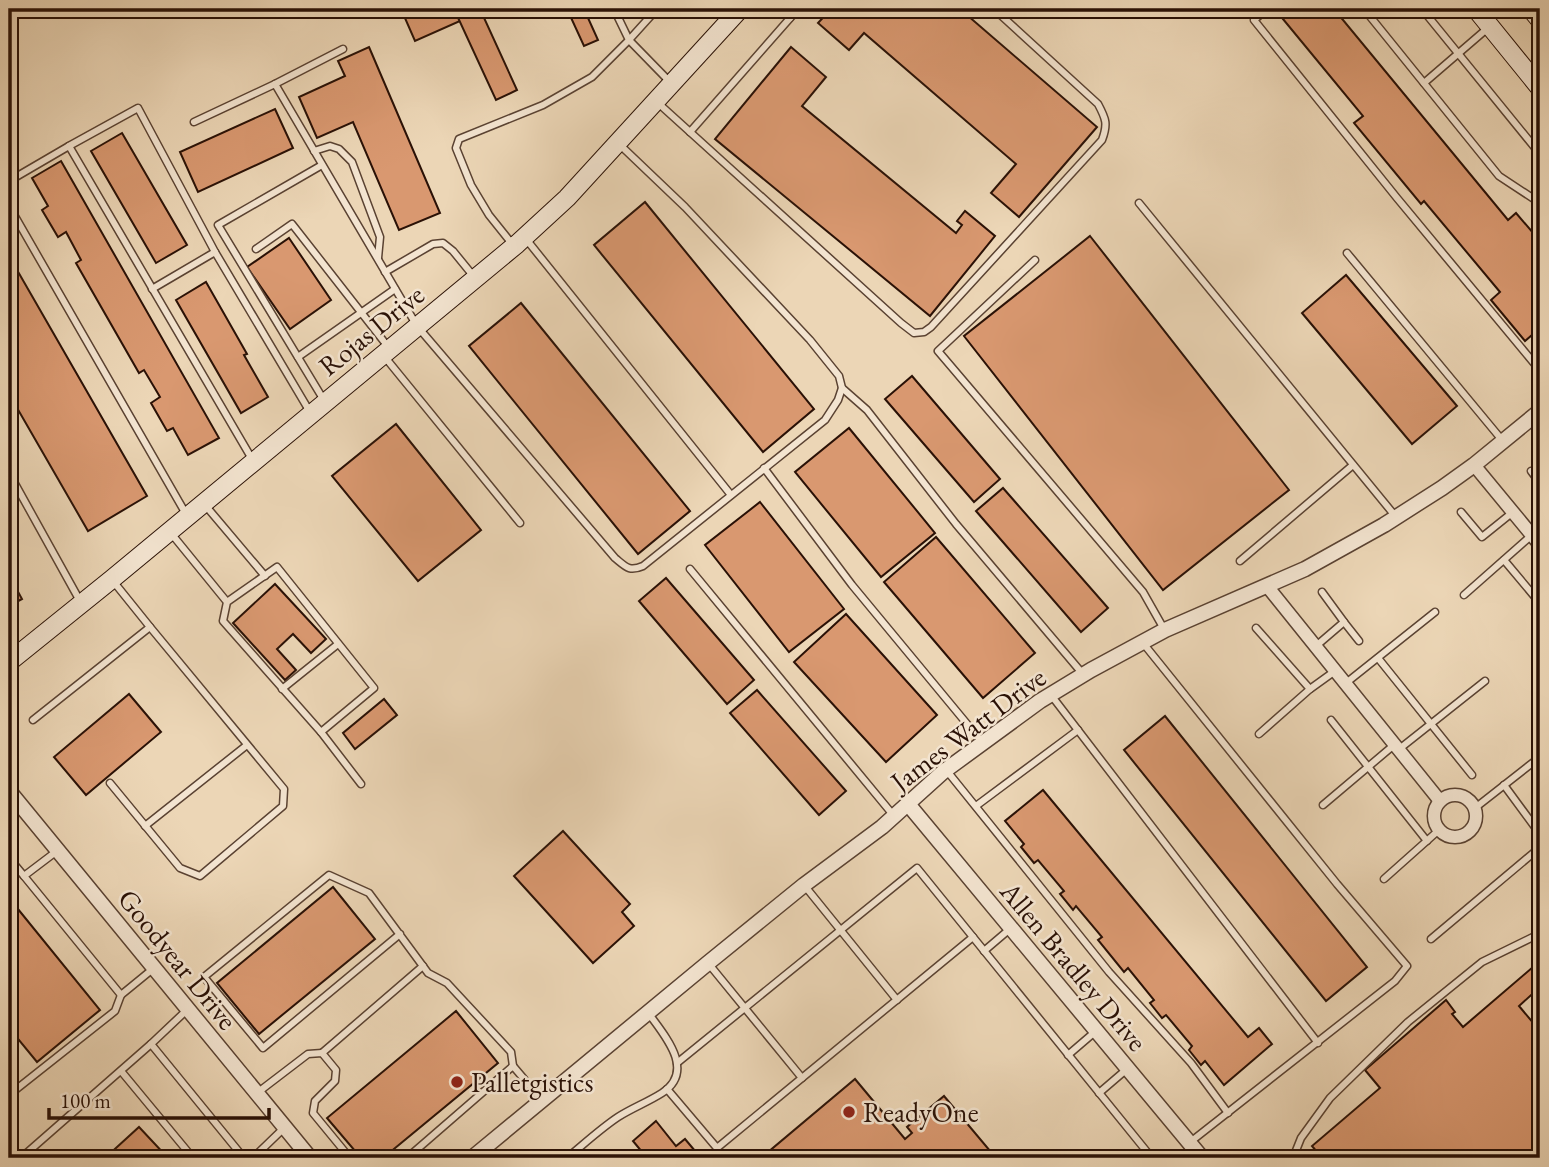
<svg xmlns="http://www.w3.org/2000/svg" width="1549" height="1167" font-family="'EB Garamond',serif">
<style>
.building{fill:#d99870;stroke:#2a1106;stroke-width:2}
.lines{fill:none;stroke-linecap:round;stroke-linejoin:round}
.service-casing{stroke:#5a4232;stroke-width:9}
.minor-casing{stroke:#5a4232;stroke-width:15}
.tertiary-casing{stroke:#5a4232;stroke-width:17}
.secondary-casing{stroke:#2a1106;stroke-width:20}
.service{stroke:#f3e4d0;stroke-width:6}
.minor{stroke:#f3e4d0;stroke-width:12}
.tertiary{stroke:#f3e4d0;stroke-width:14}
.secondary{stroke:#f3e4d0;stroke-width:18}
.poi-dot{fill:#8f2418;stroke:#f3e4d0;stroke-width:2.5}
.labels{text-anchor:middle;stroke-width:5;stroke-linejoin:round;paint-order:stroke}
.street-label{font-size:28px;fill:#2a1106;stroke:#f3e4d0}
.poi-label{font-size:28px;fill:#2a1106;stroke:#f3e4d0;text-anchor:start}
</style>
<rect width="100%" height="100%" fill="#ecd6b6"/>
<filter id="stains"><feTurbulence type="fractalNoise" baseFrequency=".00286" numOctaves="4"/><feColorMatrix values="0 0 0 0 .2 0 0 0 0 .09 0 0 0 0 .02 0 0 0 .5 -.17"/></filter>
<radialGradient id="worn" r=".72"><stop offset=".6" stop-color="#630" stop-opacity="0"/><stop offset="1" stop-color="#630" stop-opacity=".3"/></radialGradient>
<g class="building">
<path d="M401,9H454L460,21L415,41Z"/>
<path d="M454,9H480L517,90L496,100Z"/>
<path d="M567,9H584L598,40L584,46Z"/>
<path d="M831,9H960L1097,127L1019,217L991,193L1016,164L864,33L849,50L818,23Z"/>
<path d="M1282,9H1334L1508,220L1516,213L1534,234L1540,229V328L1525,341L1491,300L1500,292L1424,201L1421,204L1354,123L1363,116L1278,13Z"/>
<path d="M369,47L440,213L399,230L353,122L317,138L299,97L345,76L338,61Z"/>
<path d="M791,47L826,77L802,106L956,233L962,225L957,221L965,211L995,236L930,316L715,139Z"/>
<path d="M275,109L293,148L198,192L180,152Z"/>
<path d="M122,133L187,245L156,263L91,151Z"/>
<path d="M61,161L219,438L188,455L173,428L167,431L151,403L160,397L144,370L139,373L76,263L81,260L66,232L58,237L42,210L48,206L32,178Z"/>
<path d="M645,202L814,409L763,452L594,245Z"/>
<path d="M1090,236L1289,490L1163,590L964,336Z"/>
<path d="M289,238L331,300L290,329L247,267Z"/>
<path d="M9,256L147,496L88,531L9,394Z"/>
<path d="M1346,275L1457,406L1412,444L1302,313Z"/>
<path d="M206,282L247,354L244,355L268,397L241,413L176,300Z"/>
<path d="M521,303L690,511L638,554L469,346Z"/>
<path d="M912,376L1000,479L974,502L885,399Z"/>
<path d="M396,424L481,530L418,581L332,476Z"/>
<path d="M849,428L935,533L881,577L795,472Z"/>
<path d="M1003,488L1108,608L1081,632L976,511Z"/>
<path d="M760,502L844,609L789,652L705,545Z"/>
<path d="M936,537L1035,653L983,698L884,582Z"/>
<path d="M9,575L22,599L9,606Z"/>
<path d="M666,578L754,680L727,704L639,601Z"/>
<path d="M275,584L326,639L311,653L293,634L277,649L296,670L285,680L233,623Z"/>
<path d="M846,614L937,715L886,762L794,662Z"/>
<path d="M757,690L846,791L819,815L730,713Z"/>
<path d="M129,694L161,732L86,795L54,757Z"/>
<path d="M384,699L397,715L355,749L343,733Z"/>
<path d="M1165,716L1367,967L1326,1001L1124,750Z"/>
<path d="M1043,790L1248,1037L1259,1028L1272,1044L1224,1085L1205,1061L1201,1065L1189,1050L1192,1046L1166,1015L1162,1018L1150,1003L1154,1000L1128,968L1124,972L1098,940L1102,937L1076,906L1073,910L1060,894L1064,891L1038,860L1034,863L1021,847L1024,844L1005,821Z"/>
<path d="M563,831L630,904L622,912L634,926L593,963L514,876Z"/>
<path d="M333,887L375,939L259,1034L217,983Z"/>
<path d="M9,898L100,1010L37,1062L9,1028Z"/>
<path d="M1540,961V987L1519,1006L1540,1031V1158H1322L1312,1146L1380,1088L1365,1070L1446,1000L1455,1012L1452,1014L1463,1027Z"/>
<path d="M456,1011L498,1063L383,1158H361L327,1118Z"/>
<path d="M855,1079L905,1139L912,1133L907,1127L944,1096L996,1158H761Z"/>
<path d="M656,1121L676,1146L685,1139L701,1158H647L633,1141Z"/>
<path d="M139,1127L168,1158H105Z"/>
</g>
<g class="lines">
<defs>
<g id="service">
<path d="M657,9L629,40L669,81"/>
<path d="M779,9L790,18"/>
<path d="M1267,9L1254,20L1397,198L1538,368"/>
<path d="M1364,9L1499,176L1540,203"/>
<path d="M1422,9L1540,154"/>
<path d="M1424,83L1489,27"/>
<path d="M275,84L343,49"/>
<path d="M658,103L901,323L914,333L924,332L931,327L1102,140C1108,124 1106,119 1098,104L994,9"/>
<path d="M194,122L275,84L417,326L615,558C626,567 629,572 643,566L825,420L838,400L842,388L839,376L810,340L685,207L619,144"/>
<path d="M690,132L798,9"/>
<path d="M69,146L138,108L215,252"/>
<path d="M314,151L330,146L339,149L352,162L380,237L378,258"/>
<path d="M322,165L218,225L325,402"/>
<path d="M9,181L69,146L252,459"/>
<path d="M1139,203L1396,517"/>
<path d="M9,206L186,514"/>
<path d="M526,239L731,495"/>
<path d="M513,245L489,215L471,185L456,148L459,139L543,105L592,77L629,40L614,9"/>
<path d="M256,249L292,224L389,348"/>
<path d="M1347,253L1502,440"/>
<path d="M1035,260L938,351L1143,592L1164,629"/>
<path d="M385,272L433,244L443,243L453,251L475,278"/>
<path d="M152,289L215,252L310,412"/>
<path d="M384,356L520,523"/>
<path d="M298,357L395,289"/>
<path d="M842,388L867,410L956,524L1082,673"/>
<path d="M764,468L852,585L982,742"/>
<path d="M1531,471L1540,483"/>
<path d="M9,473L80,601"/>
<path d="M205,505L265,576"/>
<path d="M1461,512L1482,537L1513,512"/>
<path d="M170,532L227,602L223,621L321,732L374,688L277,567L227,602"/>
<path d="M1504,560L1540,603"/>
<path d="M1240,561L1353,465"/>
<path d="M690,569L894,816"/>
<path d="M1464,595L1532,535"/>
<path d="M1344,622L1359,641"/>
<path d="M1256,628L1310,689"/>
<path d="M1143,643L1337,884L1407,966L1395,981L1189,1143"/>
<path d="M1316,646L1344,622L1322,592"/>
<path d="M1378,658L1472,775"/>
<path d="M1346,683L1435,612"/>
<path d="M282,689L338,644"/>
<path d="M1051,695L1318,1043"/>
<path d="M33,720L150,627L113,581"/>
<path d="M1331,720L1427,841"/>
<path d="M321,732L361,784"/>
<path d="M1259,734L1310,689L1335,671"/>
<path d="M1398,750L1485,681"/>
<path d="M947,771L1109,972L1191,1063L1228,1113"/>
<path d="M110,783L180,868L200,876L283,806L284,789L150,627"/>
<path d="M1323,805L1394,745"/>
<path d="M976,806L1078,730"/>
<path d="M1475,808L1540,757"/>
<path d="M145,826L247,745"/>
<path d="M57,851L24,876L121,995L154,968"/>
<path d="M9,858L24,876"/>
<path d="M1384,879L1439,830"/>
<path d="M804,885L897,1000"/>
<path d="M400,934L263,1048L204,977L329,875L369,893L428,973L447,983L511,1052L513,1066"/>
<path d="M1431,939L1537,850L1540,834L1504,785"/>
<path d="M984,951L1011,928"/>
<path d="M708,963L802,1078"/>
<path d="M188,1009L151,1044L244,1158"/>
<path d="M322,1053L423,966"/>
<path d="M1068,1055L1096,1031"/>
<path d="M677,1063L917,868L1152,1158"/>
<path d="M121,1071L193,1158"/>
<path d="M667,1089L717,1148L973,937"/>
<path d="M257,1093L308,1054L322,1053L336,1070L335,1081L315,1101L313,1113L350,1158"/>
<path d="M1099,1093L1127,1069"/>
<path d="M9,1095L115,1011L121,995"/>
<path d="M21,1158L151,1044"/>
<path d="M253,1158L284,1128"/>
<path d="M407,1158L513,1066L541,1099"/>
<path d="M567,1158C584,1144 600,1129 618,1117C632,1108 648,1102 662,1093C696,1071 665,1036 649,1014"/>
<path d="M1293,1158L1301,1138L1330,1098L1408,1022L1482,962L1535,936L1540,939"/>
</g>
<g id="minor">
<path d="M1474,465L1540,545"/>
<path d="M1267,586L1440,801"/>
<circle cx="1455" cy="816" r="21"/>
</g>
<g id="tertiary">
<path d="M9,791L310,1158"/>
<path d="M908,804L1202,1158"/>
<path d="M472,1158L708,963L804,885L882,827L943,772L1040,701L1091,670L1165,630L1305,569L1384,525L1442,488L1474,465L1540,411"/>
</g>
<g id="secondary">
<path d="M1476,9L1540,88"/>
<path d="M1531,9L1540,20"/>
<path d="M9,662L112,579L517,244L567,198L740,9"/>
</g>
</defs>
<use href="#service" class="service-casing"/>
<use href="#minor" class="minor-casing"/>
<use href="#tertiary" class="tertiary-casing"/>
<use href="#secondary" class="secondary-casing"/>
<use href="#service" class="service"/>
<use href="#minor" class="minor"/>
<use href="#tertiary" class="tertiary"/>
<use href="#secondary" class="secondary"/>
</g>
<g class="poi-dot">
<circle cx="457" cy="1082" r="7"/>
<circle cx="849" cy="1112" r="7"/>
</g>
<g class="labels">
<g class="street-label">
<text transform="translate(371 330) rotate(-39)" y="10">Rojas Drive</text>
<text transform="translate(968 729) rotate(-37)" y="10">James Watt Drive</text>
<text transform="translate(178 959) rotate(51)" y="10">Goodyear Drive</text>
<text transform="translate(1074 966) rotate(50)" y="10">Allen Bradley Drive</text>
</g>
<g class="poi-label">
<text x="471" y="1092">Palletgistics</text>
<text x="863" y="1122">ReadyOne</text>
</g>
</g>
<rect width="1549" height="1167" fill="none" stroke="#ecd6b6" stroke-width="35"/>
<rect x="10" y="10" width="1528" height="1146" fill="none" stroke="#2a1106" stroke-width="3.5"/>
<rect x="18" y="18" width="1514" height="1132" fill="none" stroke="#2a1106" stroke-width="2"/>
<path d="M49 1108v10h220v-10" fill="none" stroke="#2a1106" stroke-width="3.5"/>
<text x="60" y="1108" font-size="21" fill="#2a1106" stroke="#f3e4d0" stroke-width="5" paint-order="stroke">100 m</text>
<rect width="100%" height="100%" filter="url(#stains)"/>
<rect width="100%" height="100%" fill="url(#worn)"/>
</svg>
